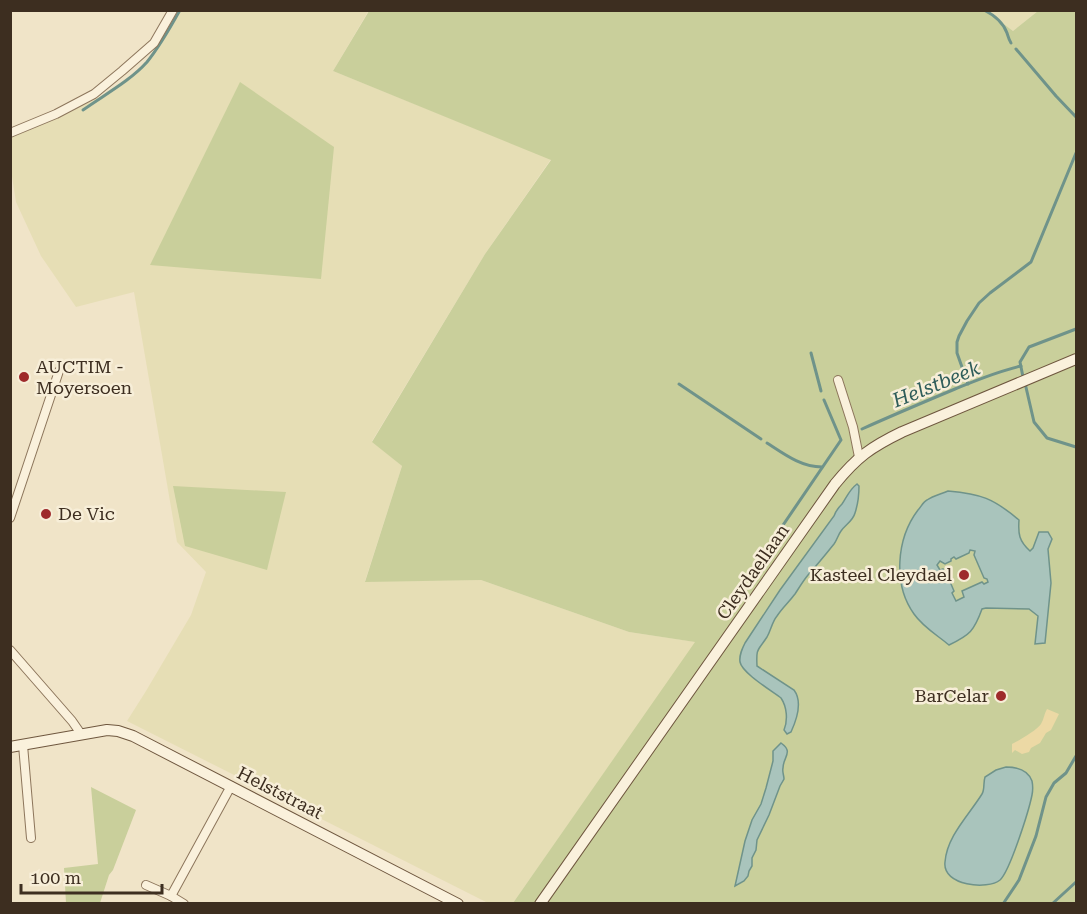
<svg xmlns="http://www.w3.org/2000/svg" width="1087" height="914" font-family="'Roboto Serif',serif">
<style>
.farmland{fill:#e6deb5}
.green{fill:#c9cf9b}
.sand{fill:#ecd9a5}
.water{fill:#a9c4bc;stroke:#6f938a;stroke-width:1.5;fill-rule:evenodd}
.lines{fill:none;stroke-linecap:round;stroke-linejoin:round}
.stream{stroke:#6f938a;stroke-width:3}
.street-casing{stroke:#8d765c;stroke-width:10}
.secondary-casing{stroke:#6f573f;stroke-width:12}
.street{stroke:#faf1dc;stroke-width:8}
.secondary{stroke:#faf1dc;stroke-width:10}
.poi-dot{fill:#9e2a2b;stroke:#f7eed8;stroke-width:2}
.labels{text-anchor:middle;stroke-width:5;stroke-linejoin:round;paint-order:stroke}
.poi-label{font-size:18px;fill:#3d2e20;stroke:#f7eed8;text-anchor:start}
.street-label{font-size:18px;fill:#3d2e20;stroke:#f7eed8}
.water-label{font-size:20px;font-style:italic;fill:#2f5d5a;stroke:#f7eed8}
</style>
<rect width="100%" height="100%" fill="#f0e4c8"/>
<g class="farmland">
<path d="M369,10L333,71L551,159L485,254L372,441L402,466L365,581L481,580L629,632L696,642L513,903H488L127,721L146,691L191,615L206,572L177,542L134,292L76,307L41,256L16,202L11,170L10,138L58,117L98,98L135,73L146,63L159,47L180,11Z"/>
<path d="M985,11H1038L1013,31Z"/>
</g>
<g class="green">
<path d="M985,10L1013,31L1038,11H1076V903H513L695,642L629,632L481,580L365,582L402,466L372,442L485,254L551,160L333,71L369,11Z"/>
<path d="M240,82L334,147L321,279L150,265Z"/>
<path d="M173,486L286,492L267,570L185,546Z"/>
<path d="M91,787L136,810L113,870L109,875L100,903H66L64,868L98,864Z"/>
</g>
<path class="sand" d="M1047,709L1059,714L1051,730L1046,733L1040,743L1031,748L1029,752L1022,754L1015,750L1012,753V744C1020,740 1037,730 1041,724C1044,719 1044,714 1047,709Z"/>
<g class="water">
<path d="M857,484L859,486C859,495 858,504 855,513C853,521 845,525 841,531C838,535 837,540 834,544C826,554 817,565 808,575C803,581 799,588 795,594C789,602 782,608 777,616C772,622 771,630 767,637C758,651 756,647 757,666L794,690C803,702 797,719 791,732L787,734L784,730C788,720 787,707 781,698C772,691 742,673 740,662C739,655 742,649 745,643L780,590L834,516C836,510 838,508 842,504C847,497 849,490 857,484Z"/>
<path d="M948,491C981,494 993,498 1019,520C1018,534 1019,541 1030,551L1033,548L1039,532H1048L1052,539L1048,549L1051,583L1045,643L1035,644L1038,616L1029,609L986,608L982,609C974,631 970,635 949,645C937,635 923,627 914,614C893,585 896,539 918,510C921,507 923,502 927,500C933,496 941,494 948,491ZM970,550L975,551L974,555L984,578L987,579L988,582L984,584L982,582L962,591L964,597L956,601L952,593L954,591L948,577L945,576L943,569L940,570L937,565L940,561L945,564L951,561V559L954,557L956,559L969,553Z"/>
<path d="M781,743C794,752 783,757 783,768C782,772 784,775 784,779L780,786L769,815L757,840L756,850L752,858V866L749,871L748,876L744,881L735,886L745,841L752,820L761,804L766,788L773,761V751Z"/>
<path d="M1006,767C1017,767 1028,770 1032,781C1033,786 1033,790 1032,795C1029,810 1010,871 1000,880C988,890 942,886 945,862C947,836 969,815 982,794C985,789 983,783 985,777L996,770Z"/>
</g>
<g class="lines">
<g class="stream">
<path d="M984,10C994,15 1003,22 1007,33C1008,36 1009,40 1011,43"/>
<path d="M1016,49L1056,96L1076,117"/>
<path d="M83,110C104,95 130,81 147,62C160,46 170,28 180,10"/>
<path d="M811,353L821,391"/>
<path d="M1023,377L1020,362L1029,347L1076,329"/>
<path d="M1025,383L1034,422L1047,438L1076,447"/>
<path d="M679,384L761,439"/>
<path d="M968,384L957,353V342L959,336L967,321L979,303L990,293L1031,262L1076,153"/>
<path d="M862,429C893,415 924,402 955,389C977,380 998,371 1021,366"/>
<path d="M767,443C784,454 801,467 822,467"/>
<path d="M764,553L841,440L824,400"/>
<path d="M1003,904L1019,880L1036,836L1046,797L1054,783L1066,773L1076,756"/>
<path d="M1052,904L1076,882"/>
</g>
<defs>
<g id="street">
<path d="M10,133L56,114L94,94L122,71L154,43L173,10"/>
<path d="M838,380L853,427L859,457"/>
<path d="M10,518L59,371"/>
<path d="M10,650L72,721L81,734"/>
<path d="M23,745L31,838"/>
<path d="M146,885L171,896L231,786"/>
<path d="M171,896L184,904"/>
</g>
<g id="secondary">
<path d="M10,747L107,730L118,731L133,736L458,904"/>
<path d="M540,904L835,484C857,457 871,447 902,432L1076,359"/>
</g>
</defs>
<use href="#street" class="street-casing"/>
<use href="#secondary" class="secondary-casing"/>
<use href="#street" class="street"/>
<use href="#secondary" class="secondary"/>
</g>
<g class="poi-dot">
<circle cx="24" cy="377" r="6"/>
<circle cx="46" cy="514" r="6"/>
<circle cx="964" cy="575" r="6"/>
<circle cx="1001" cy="696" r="6"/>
</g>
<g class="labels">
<g class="poi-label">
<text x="36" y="373">AUCTIM -<tspan x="36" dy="21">Moyersoen</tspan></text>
<text x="58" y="520">De Vic</text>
<text x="952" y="581" text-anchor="end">Kasteel Cleydael</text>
<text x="989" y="702" text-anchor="end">BarCelar</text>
</g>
<g class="street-label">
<text transform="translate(753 572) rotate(-55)" y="6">Cleydaellaan</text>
<text transform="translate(280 793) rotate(27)" y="6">Helststraat</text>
</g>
<g class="water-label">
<text transform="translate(936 384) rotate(-22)" y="7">Helstbeek</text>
</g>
</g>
<rect width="1087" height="914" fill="none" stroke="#3d2e20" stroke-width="24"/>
<path d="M21 884v9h141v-9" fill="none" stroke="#3d2e20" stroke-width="3"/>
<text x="30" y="884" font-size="18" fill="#3d2e20" stroke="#f7eed8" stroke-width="4.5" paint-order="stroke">100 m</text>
</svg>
